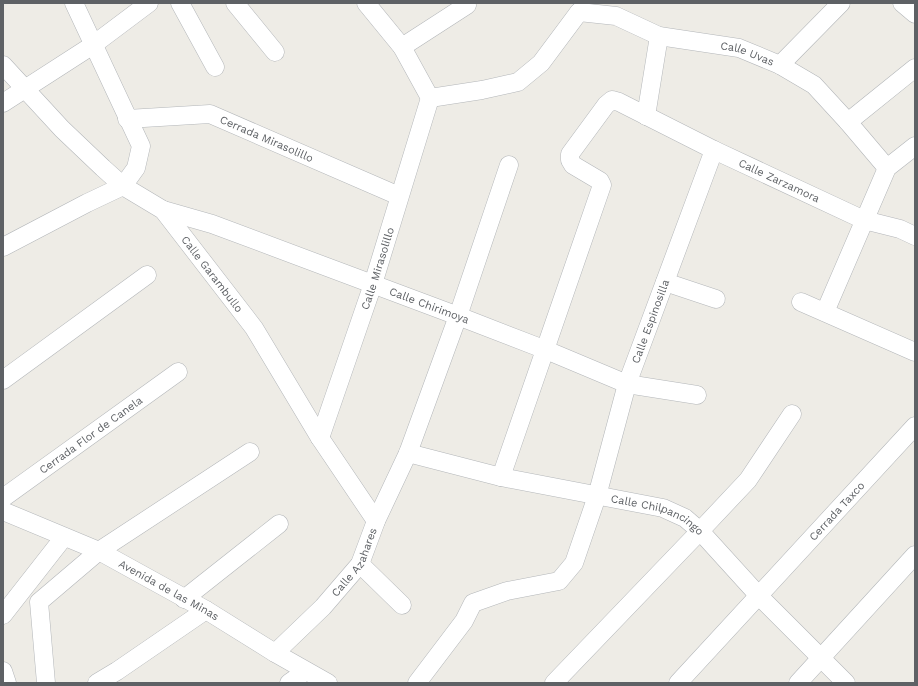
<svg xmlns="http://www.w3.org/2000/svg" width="918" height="686" font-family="'Work Sans',sans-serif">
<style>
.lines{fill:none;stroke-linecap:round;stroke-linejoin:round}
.minor-casing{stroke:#b3b6b9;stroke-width:19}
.minor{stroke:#fff;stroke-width:18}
.labels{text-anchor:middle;stroke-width:4;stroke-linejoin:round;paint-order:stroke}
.street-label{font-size:11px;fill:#5e6165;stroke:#fff}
</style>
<rect width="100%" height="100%" fill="#eeece6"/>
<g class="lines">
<defs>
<g id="minor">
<path d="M180,3L215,67"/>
<path d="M235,3L275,52"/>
<path d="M366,3L402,47L430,98"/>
<path d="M902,3L915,14"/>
<path id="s1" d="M579,12L616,16L659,36L739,48L780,65L814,85L848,122L887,168"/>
<path d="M402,47L467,5"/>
<path id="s2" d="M3,65L62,129L103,168L123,186L163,210L254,328L320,438L376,521"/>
<path d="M780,65L841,3"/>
<path d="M430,98L482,90L518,82L541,63L579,12"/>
<path d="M3,103L93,45L149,3"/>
<path d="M646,116L659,36"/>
<path id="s3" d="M127,119L210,114L399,196"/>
<path d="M848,122L915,68"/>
<path id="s4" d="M163,210L212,224L458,316L546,350L627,384L697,395"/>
<path d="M3,247L87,203L123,186L136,168L141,146L74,3"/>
<path d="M665,282L716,299"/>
<path d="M801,302L915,352"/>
<path d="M825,312L887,168L915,146"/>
<path d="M3,380L147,275"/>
<path id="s5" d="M320,438L373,284L430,98"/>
<path id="s6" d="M408,453L501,477L663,508L685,518L700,531L759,596L846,683"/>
<path id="s7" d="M501,477L602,185L600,181L573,165L570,160V154L606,105L612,100L619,102L714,150L864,220L900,229L915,236"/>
<path id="s8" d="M3,498L178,372"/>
<path id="s9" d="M3,511L99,551L206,610L275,653L328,683"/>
<path d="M360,564L402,605"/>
<path d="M184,599L279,524"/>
<path d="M3,615L64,537"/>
<path id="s10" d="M275,653L323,607L360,564L376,521L408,453L458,316L509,165"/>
<path d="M3,671L7,683"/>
<path d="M46,683L39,602L99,551L250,452"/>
<path d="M97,683L117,671L206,610"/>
<path d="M289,683L306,671"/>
<path id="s11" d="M417,683L464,621L473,603L507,591L559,581L574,563L597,496L627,384L714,150"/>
<path d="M554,683L700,531L748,480L792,414"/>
<path id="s12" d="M678,683L915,426"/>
<path d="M798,683L915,555"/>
</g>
</defs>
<use href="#minor" class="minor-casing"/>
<use href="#minor" class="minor"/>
</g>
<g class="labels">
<g class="street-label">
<text dy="4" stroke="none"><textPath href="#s1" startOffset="175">Calle Uvas</textPath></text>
<text dy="4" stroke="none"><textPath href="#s3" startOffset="145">Cerrada Mirasolillo</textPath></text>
<text dy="4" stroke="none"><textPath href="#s7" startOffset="611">Calle Zarzamora</textPath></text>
<text dy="4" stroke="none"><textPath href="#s5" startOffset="179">Calle Mirasolillo</textPath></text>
<text dy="4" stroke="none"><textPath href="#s2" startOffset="298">Calle Garambullo</textPath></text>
<text dy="4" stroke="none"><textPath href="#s4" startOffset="283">Calle Chirimoya</textPath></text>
<text dy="4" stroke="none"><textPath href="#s11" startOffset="464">Calle Espinosilla</textPath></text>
<text dy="4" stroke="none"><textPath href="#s8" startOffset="108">Cerrada Flor de Canela</textPath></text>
<text dy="4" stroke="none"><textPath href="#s12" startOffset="234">Cerrada Taxco</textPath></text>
<text dy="4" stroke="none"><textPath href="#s6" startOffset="258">Calle Chilpancingo</textPath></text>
<text dy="4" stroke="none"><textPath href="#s10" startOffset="122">Calle Azahares</textPath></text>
<text dy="4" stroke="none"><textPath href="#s9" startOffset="184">Avenida de las Minas</textPath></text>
</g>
</g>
<rect width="918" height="686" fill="none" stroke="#5e6165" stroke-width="8"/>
</svg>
